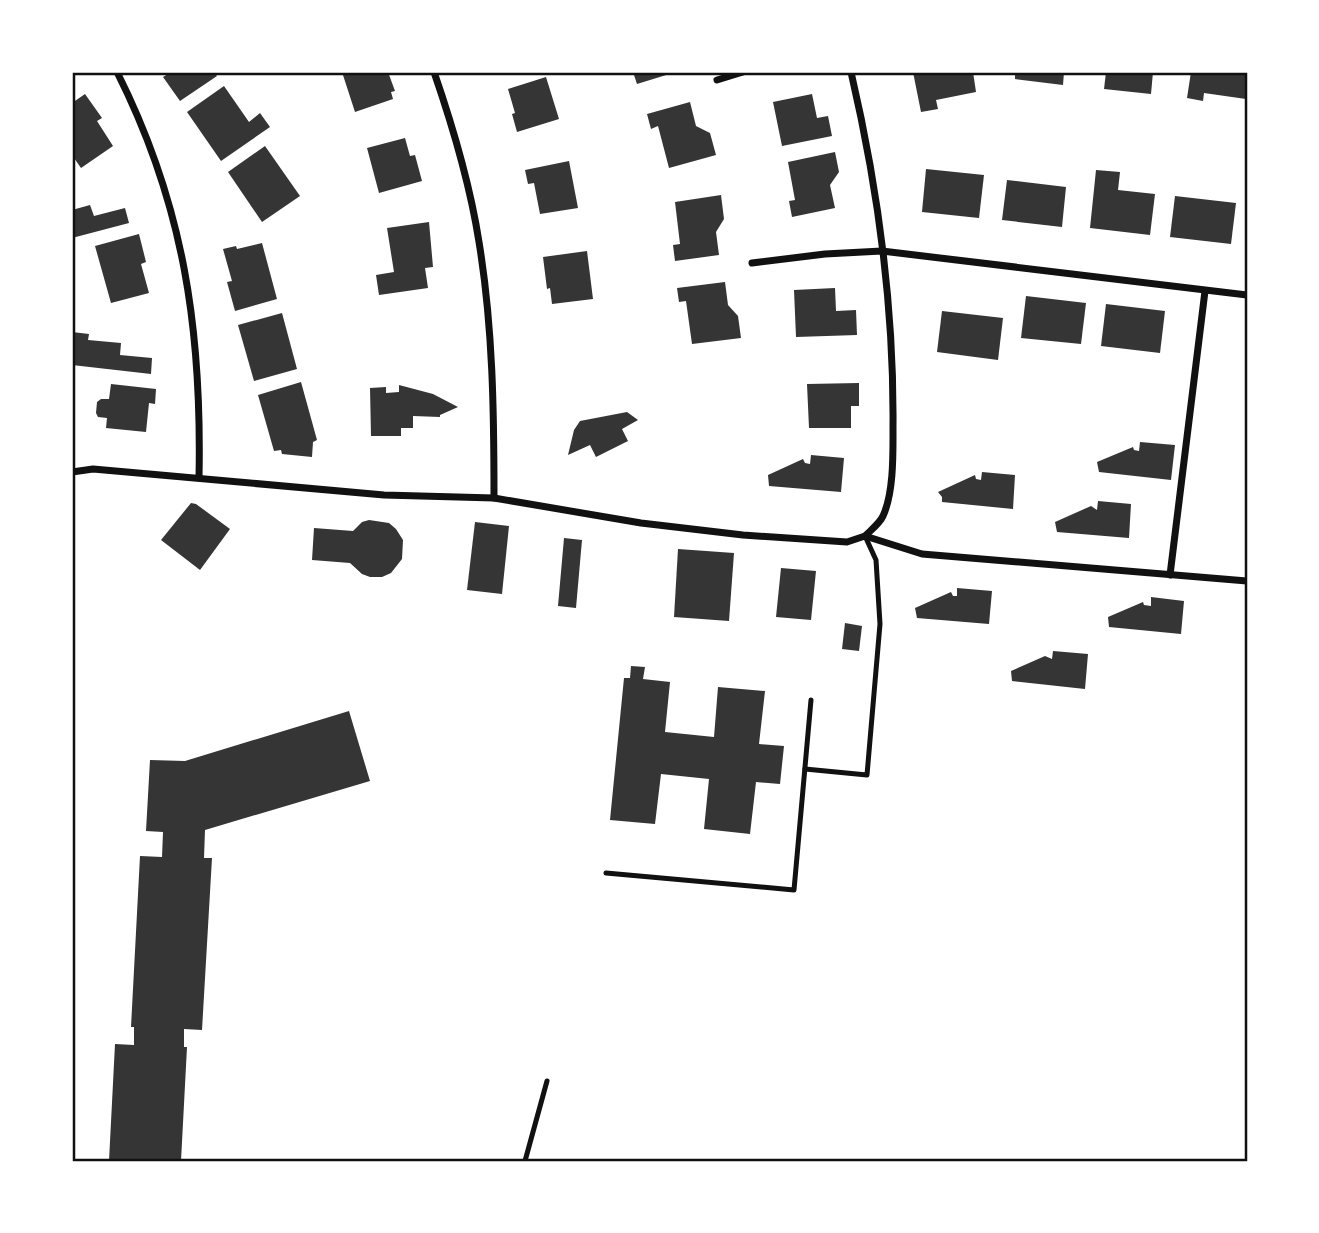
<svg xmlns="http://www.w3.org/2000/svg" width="1319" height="1233" font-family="Manrope,sans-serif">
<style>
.building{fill:#353535}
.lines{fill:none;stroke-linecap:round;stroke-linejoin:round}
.service{stroke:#111;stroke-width:5}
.minor{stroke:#111;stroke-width:7}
.neatline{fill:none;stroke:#111;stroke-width:2.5}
</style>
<rect width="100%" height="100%" fill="#fff"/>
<g class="building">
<path d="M166,72H214L217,76L180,101L163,77L168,74Z"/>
<path d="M342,72H388L395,91L391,92L393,99L355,112Z"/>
<path d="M633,72H676L637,84Z"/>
<path d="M913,72H973L976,92L936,100L938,109L921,112Z"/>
<path d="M1015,72H1064L1063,85L1015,79Z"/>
<path d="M1106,72H1153L1151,94L1104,89Z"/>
<path d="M1191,72H1247L1246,99L1204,93L1203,101L1187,98Z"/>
<path d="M546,77L559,119L517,132L512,114L515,113L508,89Z"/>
<path d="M224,86L249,122L260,113L270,127L221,161L187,112Z"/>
<path d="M85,94L102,118L97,121L113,146L81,168L72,155V103Z"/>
<path d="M812,94L817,118L828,116L832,136L782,146L773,102Z"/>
<path d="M690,102L696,126L710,133L716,155L669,168L658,126L651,129L647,114Z"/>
<path d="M405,138L410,156L415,155L422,181L379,193L367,148Z"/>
<path d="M265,146L300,196L262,222L228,172Z"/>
<path d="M835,152L839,172L830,185L835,208L792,217L789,201L795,200L788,162Z"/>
<path d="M569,161L578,208L540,214L534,183L528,184L525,170Z"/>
<path d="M926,169L984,175L979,218L922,212Z"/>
<path d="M1096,170L1120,172L1118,190L1155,194L1150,235L1090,228Z"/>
<path d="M1007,180L1066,187L1062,227L1002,220Z"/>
<path d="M721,195L724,219L716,232L719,255L675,261L673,245L680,244L675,202Z"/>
<path d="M1175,196L1236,203L1231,244L1170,237Z"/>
<path d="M90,205L94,216L125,208L129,223L72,238V210Z"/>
<path d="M429,222L433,267L425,268L428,288L379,295L376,275L394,272L387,228Z"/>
<path d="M139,234L146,262L141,264L149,293L111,303L95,246Z"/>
<path d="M262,243L277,299L235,311L227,282L232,281L223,249L236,246L237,249Z"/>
<path d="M587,251L593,299L552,304L550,288L547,289L543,257Z"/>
<path d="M725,282L728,305L738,316L741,338L692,344L686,301L679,302L677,288Z"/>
<path d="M835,288L836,311L856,310L857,335L796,337L794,290Z"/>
<path d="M1026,296L1086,303L1081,344L1021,338Z"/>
<path d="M1106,304L1165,311L1160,353L1101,346Z"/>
<path d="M942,311L1003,318L998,360L937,352Z"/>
<path d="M282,313L297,369L254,381L238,325Z"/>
<path d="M72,332L89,334L88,340L121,343L120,355L152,358L151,374L72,365Z"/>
<path d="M301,382L317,440L313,442L312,457L282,454L281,450L274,451L258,395Z"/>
<path d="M859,383V406H851V428H809L807,384Z"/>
<path d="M111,384L156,389L155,404L149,403L146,432L106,428L107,418L98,417L96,413L97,402L101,399H109Z"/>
<path d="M399,385L433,394L458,407L440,415V417L413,416V428H401V436H371L370,388L386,387V393L399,392Z"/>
<path d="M627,412L638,420L622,429L628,441L596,457L590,445L568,455L574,430L580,421Z"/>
<path d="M1140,442L1175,445L1171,480L1099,472L1097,462L1133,447L1134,450L1139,451Z"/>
<path d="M811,455L844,458L841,492L769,486L768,475L803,459L805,463L810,464Z"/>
<path d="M982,472L1015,475L1013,509L942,502V497L938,492L975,475L976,479L981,480Z"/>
<path d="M1098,501L1131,504L1129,538L1057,532L1055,522L1091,506L1097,510Z"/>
<path d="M191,503L196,504L230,529L200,570L161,540Z"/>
<path d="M369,520L389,523L396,529L403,540L402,559L391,573L382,577H370L362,574L350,563L312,560L314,528L353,531L362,522Z"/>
<path d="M475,522L509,526L502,594L467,590Z"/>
<path d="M564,538L582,540L576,608L558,606Z"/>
<path d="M678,549L734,553L729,621L674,617Z"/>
<path d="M781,568L816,571L811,620L776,617Z"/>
<path d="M957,588L992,591L989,624L917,618L915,608L951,592L953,596H957Z"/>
<path d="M1151,597L1184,601L1181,634L1109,627L1108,617L1143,602L1144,605L1151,606Z"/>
<path d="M845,623L862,626L859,651L842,649Z"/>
<path d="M1053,651L1088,654L1085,689L1012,681L1011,671L1045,656L1052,659Z"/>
<path d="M631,666L645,667L643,679L670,682L665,732L714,737L718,687L765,691L759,744L784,746L780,784L756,782L750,834L704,829L709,779L661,774L655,824L610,820L624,678H630Z"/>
<path d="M349,711L370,781L205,830L204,858H212L202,1030L184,1029V1047H187L181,1161H109L115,1044L134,1045V1027H131L140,856L162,857L163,832L146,831L150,760L185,761Z"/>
</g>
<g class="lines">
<g class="service">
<path d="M805,769L867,775L880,624L876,560L865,536"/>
<path d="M72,789V815"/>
<path d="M606,873L794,890L811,700"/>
<path d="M525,1161L547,1081"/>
</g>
<g class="minor">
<path d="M117,72C184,205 202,330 199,478"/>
<path d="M434,72C453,127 470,184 479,242C493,327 494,413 494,498"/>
<path d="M851,72C878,188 894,307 893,426C893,453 894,492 883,516C880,523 871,530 865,536"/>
<path d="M717,80L743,72"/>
<path d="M752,263L825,254L882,251L1247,295"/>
<path d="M72,472L93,469L384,495L494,498L641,523L743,535L847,542L865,536L922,554L1247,581"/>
<path d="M1170,575L1205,291"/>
</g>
</g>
<rect width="1319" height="1233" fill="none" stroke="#ffffff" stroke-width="147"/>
<rect x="74" y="74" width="1172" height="1086" class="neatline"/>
</svg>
